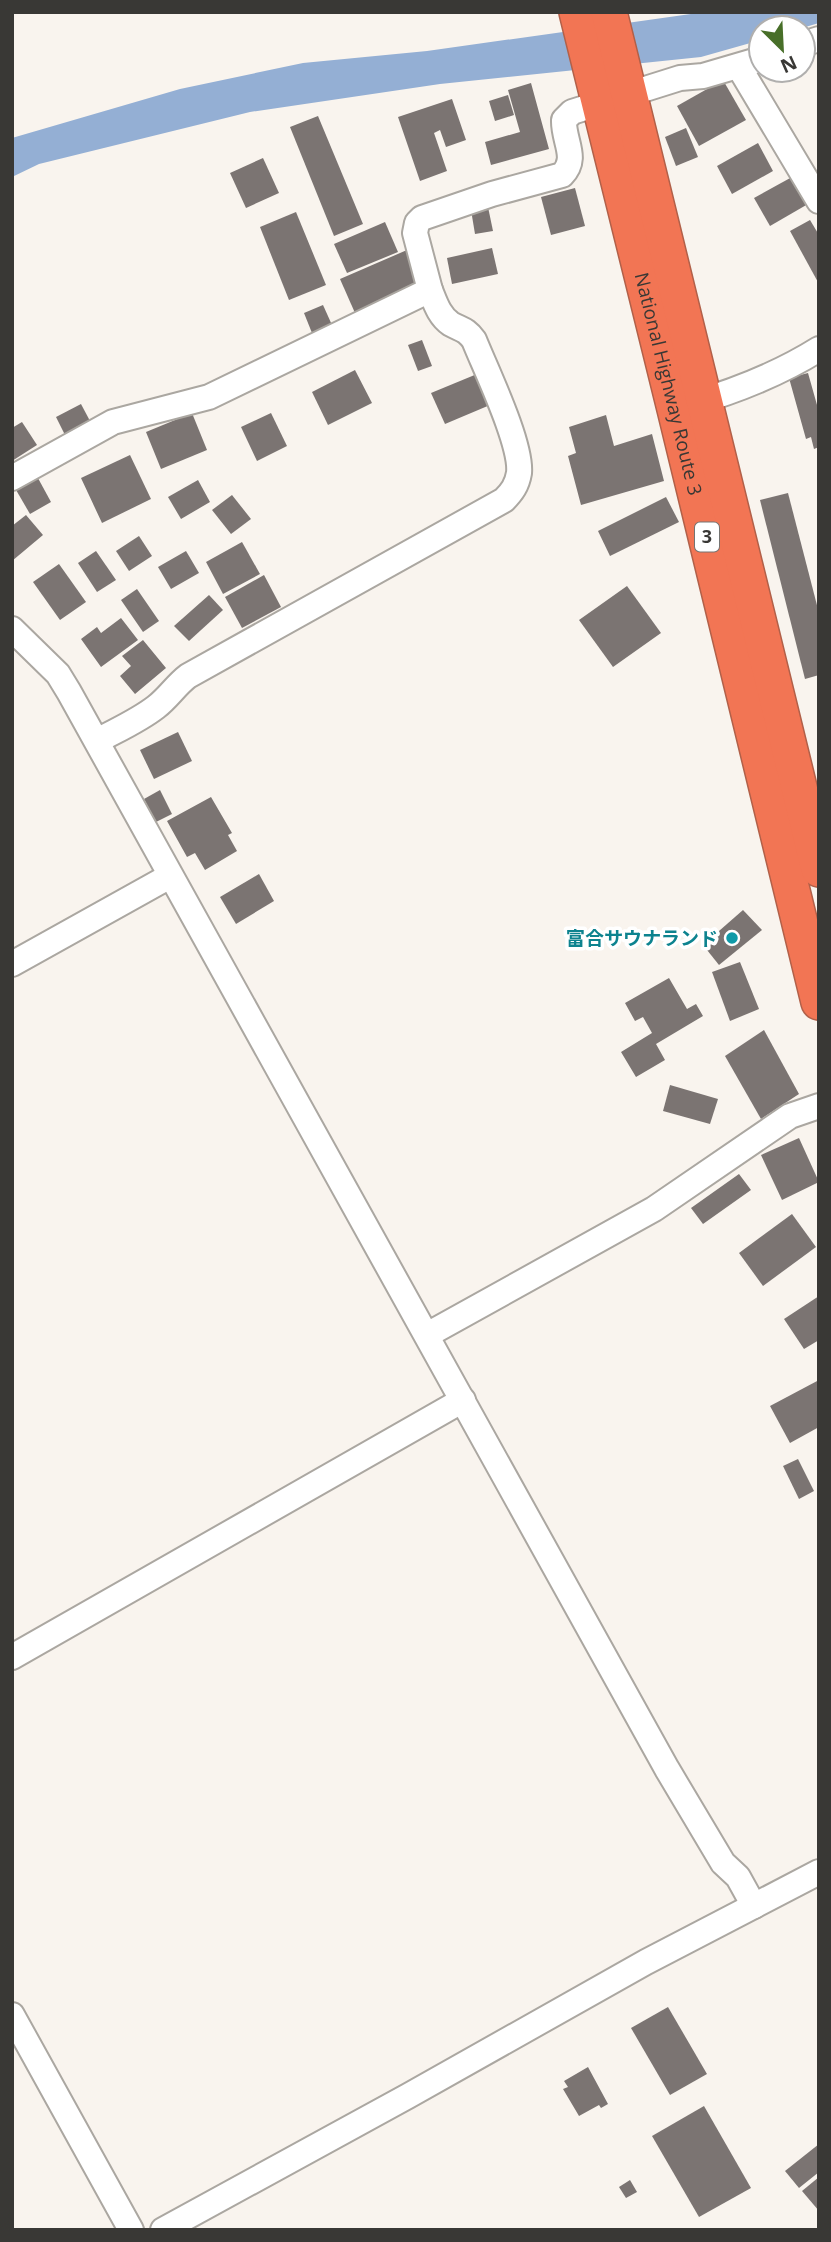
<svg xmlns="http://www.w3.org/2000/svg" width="831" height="2242" font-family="'Open Sans','Noto Sans JP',sans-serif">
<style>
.water{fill:#94afd4}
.building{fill:#7b7472}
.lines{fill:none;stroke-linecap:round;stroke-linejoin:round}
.minor-casing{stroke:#aba7a1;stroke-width:28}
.highway-casing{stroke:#b16049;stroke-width:38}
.minor{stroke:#fff;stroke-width:24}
.highway{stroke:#f27554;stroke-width:35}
.culture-dot{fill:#0f9aa8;stroke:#fff;stroke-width:2.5}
.labels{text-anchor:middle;stroke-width:7;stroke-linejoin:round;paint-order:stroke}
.shield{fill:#fff;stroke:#747472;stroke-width:2}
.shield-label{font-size:18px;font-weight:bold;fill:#393835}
.street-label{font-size:19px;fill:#393835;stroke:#fff}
.culture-label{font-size:19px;font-weight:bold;fill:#0d838f;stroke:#fff;text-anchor:end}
</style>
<rect width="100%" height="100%" fill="#f9f4ee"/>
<path class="water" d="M705,12H819V23L802,28H761V40L701,57L440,84L250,112L39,164L12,177V138L180,89L303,63L427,51Z"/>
<g class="building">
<path d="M723,80L746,120L699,146L677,106Z"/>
<path d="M531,83L549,149L491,165L485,142L520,132L508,90Z"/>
<path d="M508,95L514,115L495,121L489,101Z"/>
<path d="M452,99L466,140L446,147L440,130L434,133L447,171L420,181L398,117Z"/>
<path d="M318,116L363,224L334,236L290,127Z"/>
<path d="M686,128L698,157L676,166L665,137Z"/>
<path d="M758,143L773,171L732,194L717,166Z"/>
<path d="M263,158L279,193L246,208L230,173Z"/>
<path d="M792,177L808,204L770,226L754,198Z"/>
<path d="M575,188L585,226L551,235L541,197Z"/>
<path d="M488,207L493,231L475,234L471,210Z"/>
<path d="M296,212L326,285L289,300L260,227Z"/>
<path d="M810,220L819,235V284L790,231Z"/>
<path d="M385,222L398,252L347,273L334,244Z"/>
<path d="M492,248L498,274L452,284L447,258Z"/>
<path d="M407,250L422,285L355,313L340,279Z"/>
<path d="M323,305L332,325L312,333L304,313Z"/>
<path d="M422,340L432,366L418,371L408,345Z"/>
<path d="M355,370L372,403L328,425L312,392Z"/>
<path d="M808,373L819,412V447L814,449L811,437L806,439L789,378Z"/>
<path d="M477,374L490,405L445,424L431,393Z"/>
<path d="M81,404L90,421L65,435L56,417Z"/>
<path d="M192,413L207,450L161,469L146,432Z"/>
<path d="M271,413L287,446L257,461L241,427Z"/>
<path d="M606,415L614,446L652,434L664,481L581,505L568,456L576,453L569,427Z"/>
<path d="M22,422L37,445L12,461V428Z"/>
<path d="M130,455L151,499L102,523L81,478Z"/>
<path d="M33,469L51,502L30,514L12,483Z"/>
<path d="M198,480L210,502L181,519L168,497Z"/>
<path d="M788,493L819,613V675L805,679L760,500Z"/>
<path d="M232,495L251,519L231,534L212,510Z"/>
<path d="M666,497L679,522L610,556L598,531Z"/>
<path d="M26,515L43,535L12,561V526Z"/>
<path d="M139,536L152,556L129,571L116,551Z"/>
<path d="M242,542L260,574L223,594L206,562Z"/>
<path d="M96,551L116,580L97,592L78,563Z"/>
<path d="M186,551L199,573L171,589L158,567Z"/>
<path d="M59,564L86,602L60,620L33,582Z"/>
<path d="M264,575L281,607L242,628L225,597Z"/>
<path d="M627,586L661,633L613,667L579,620Z"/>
<path d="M137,589L159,621L143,632L121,600Z"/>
<path d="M209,595L223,610L189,641L174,626Z"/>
<path d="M121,618L138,640L101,667L81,639L97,627L101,633Z"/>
<path d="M143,640L166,668L135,694L120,676L131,666L122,656Z"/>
<path d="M178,732L192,761L154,779L140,750Z"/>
<path d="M160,790L172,814L156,822L144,799Z"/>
<path d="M211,797L232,833L228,835L237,851L205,870L195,853L187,857L167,821Z"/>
<path d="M259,874L274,901L236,924L220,897Z"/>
<path d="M743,910L762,930L719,965L703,945Z"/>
<path d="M740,962L759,1009L730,1021L712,972Z"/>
<path d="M669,978L687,1009L696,1004L703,1016L656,1044L665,1060L636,1077L621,1052L652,1033L643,1017L635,1021L625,1003Z"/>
<path d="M764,1030L799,1094L761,1119L725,1056Z"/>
<path d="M670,1085L718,1099L710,1124L663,1111Z"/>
<path d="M799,1138L819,1182L782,1200L761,1155Z"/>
<path d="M739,1174L751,1190L703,1224L691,1208Z"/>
<path d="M792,1214L816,1247L763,1286L739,1253Z"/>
<path d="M819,1296V1340L804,1349L784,1319Z"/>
<path d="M819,1380V1427L790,1443L770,1406Z"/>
<path d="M798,1459L814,1491L799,1499L783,1466Z"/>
<path d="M668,2007L707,2074L670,2095L631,2028Z"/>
<path d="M588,2067L608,2104L601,2108L599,2105L579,2116L563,2089L568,2087L564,2081Z"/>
<path d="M704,2106L751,2188L699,2217L652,2136Z"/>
<path d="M819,2144V2172L799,2188L785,2171Z"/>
<path d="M819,2177V2211L802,2191Z"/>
<path d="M630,2180L637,2192L626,2198L619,2187Z"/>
</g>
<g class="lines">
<defs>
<g id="minor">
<path d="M803,44L819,39"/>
<path d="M739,67L819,201"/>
<path d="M691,404C736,391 779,374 819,349"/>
<path d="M12,478L113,422L209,397L430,290L415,233L417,223L422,218L492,194L562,175C579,158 563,141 564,120L572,112L680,78L703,76L761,59"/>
<path d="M12,629L58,674L69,692L667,1769L723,1863L738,1877L754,1906"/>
<path d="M97,741C117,730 138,721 156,707C168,698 176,685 188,676L504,500C512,492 517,485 519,473C522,444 486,370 474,340C466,329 462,330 451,324C439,316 435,302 430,290"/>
<path d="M12,964L170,876"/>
<path d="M427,1335L654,1209L790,1116L819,1106"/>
<path d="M12,1657L463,1400"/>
<path d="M12,2015L131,2230"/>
<path d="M163,2230L408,2096L646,1962L819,1872"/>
</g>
<g id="highway">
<path id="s1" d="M577,12L675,409L819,1002"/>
<path d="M609,12L819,869"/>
</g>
</defs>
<use href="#minor" class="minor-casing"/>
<use href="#highway" class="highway-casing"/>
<use href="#minor" class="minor"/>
<use href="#highway" class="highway"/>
</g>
<circle class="culture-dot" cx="732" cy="938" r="7"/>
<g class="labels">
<rect class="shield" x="695" y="522.5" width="24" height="29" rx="5"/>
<g class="shield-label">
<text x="707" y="543">3</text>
</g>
<g class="street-label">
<text dy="7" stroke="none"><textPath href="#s1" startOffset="383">National Highway Route 3</textPath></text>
</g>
<g class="culture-label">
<text x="718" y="945">富合サウナランド</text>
</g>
</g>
<rect width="831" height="2242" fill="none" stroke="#393835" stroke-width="28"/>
<g transform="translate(782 49) rotate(156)"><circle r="33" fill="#ffffff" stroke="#b0afae" stroke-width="2"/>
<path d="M0-5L12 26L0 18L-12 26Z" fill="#486f29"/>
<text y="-10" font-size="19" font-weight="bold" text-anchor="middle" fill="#393835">N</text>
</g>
</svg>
